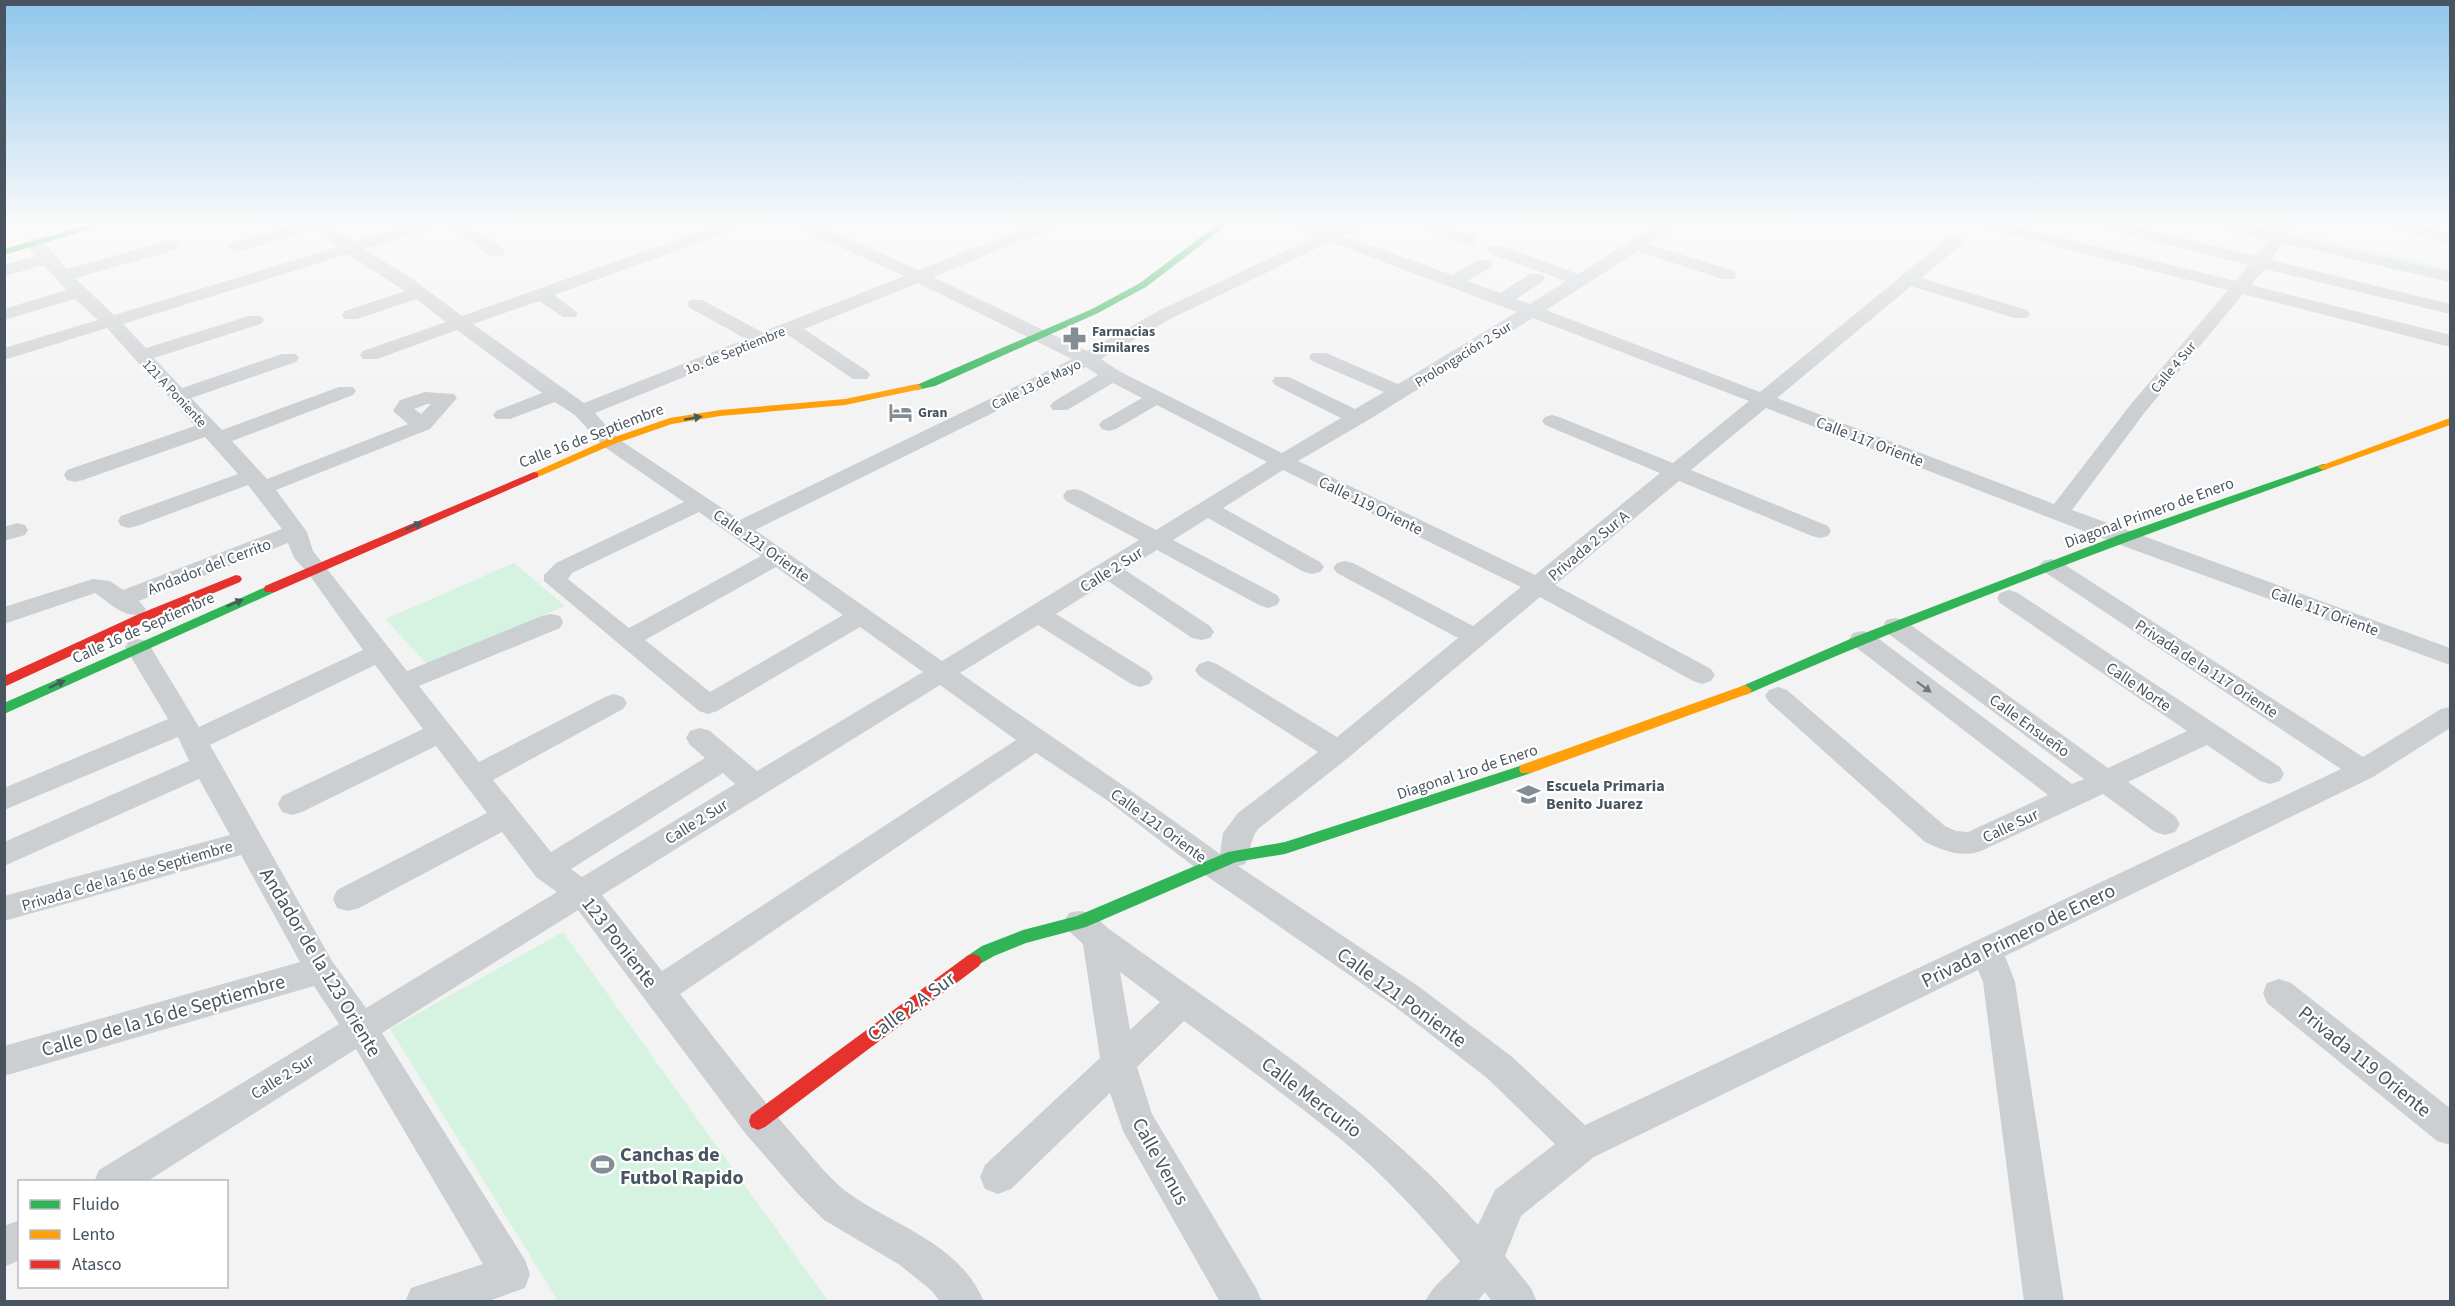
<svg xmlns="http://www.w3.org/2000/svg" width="2455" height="1306" font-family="'Source Sans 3',sans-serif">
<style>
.green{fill:#d6f3e2}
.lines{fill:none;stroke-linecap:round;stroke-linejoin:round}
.street{fill:#cccfd2;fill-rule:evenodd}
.fast{fill:#30b455;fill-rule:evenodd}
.slow{fill:#ff9f0a;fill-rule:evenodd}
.jam{fill:#e5322d;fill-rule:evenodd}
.oneway{fill:#475a60}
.oneway2{fill:#707a83}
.labels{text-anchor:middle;stroke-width:4.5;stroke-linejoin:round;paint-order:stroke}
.far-poi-label{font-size:14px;font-weight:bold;fill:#485561;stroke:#fff;text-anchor:start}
.far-street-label{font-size:14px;fill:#485561;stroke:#fff}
.street-label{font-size:16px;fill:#485561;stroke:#fff}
.poi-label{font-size:16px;font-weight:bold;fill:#485561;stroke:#fff;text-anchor:start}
.near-street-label{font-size:20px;fill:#485561;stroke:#fff}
.near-poi-label{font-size:20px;font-weight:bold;fill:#485561;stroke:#fff;text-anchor:start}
</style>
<rect width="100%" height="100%" fill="#f3f3f3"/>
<g class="green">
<path d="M2299,232L2450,269V275L2294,239Z"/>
<path d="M514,563L565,606L428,665L385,619Z"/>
<path d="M563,932L828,1301H558L390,1029Z"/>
</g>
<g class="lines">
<g class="street">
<path d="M304,222H327L353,242L419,222H462L503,248L505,252L503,256H491L444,223L442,225L364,249L411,278L462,316L727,222H751L749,225L554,295L578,313L575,317H563L539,301L473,324L584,403L746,339L690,308L687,304L690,300H702L762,332L904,276L791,225L789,222H811L919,270L1040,222H1062L1060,225L933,277L1087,351L1160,310L1315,237L1284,225L1282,222H1305L1329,231L1350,222H1372L1370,225L1344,236L1452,275L1478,260H1490L1493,264L1490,268L1467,281L1500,293L1530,274H1542L1545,278L1542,282L1516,299L1530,304L1566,281L1490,254L1488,250L1490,246H1502L1578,274L1661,222H1680L1649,244L1734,271L1737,275L1734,279H1722L1638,251L1546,310L1760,392L1949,237H1961L1963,241L1961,245L1921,278L2027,310L2030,314L2027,318H2015L1911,286L1777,398L2054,504L2131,404L2228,290L1973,225L1971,222H1999L2235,281L2249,265L2089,225L2087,222H2115L2256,256L2268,240L2207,225L2205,222H2234L2274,231L2281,222H2297L2288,235L2450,272V282L2283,243L2271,260L2450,304V314L2265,269L2251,285L2450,335V347L2243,294L2145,412L2072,510L2450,648V665L2115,543L1766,408L1691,470L1828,526L1831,531L1828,536L1820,538L1812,536L1679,481L1555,585L1711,669L1715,675L1711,681L1702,684L1693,681L1540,597L1348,758L1258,829C1250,839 1251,852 1245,864L1238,866L1418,986L1511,1056L1585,1125L2341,769L2043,571L2039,566L2043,561L2051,559L2059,561L2363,757L2441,709L2450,707V728L2373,777L2005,956L2015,982L2064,1302H2024L1983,982L1978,970L1594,1157L1521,1216L1505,1256L1531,1288L1537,1302H1492L1485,1292L1477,1302H1425C1433,1284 1448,1276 1460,1261C1423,1218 1383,1173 1338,1137C1288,1097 1236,1059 1184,1021L1137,1067L1152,1114L1256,1288L1262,1302H1220L1123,1131L1110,1093L1011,1189L998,1194L985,1189L980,1177L985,1165L1100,1058L1083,944L1069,931L1064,922L1069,913C1087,907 1096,917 1109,929C1236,1021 1373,1106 1478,1225L1495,1190L1555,1144L1487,1078L1394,1006L1201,872L1108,801L1036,753L680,994C719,1044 758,1095 800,1143C816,1161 832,1182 851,1195C899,1228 960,1244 984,1302H940L932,1291L900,1265L824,1220L798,1194L745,1133L578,910L382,1033L525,1260L530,1274L525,1288L486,1302H405L411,1288L483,1264L356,1049L146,1182H94L99,1170L339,1024L314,986L4,1076V1046L300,962L241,855L4,921V896L230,835L199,779L4,866V842L189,761L178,737L4,810V788L168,719L125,647L129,641L138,639L147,641L199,727L363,650L308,573L294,558L288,543L139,601L146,609L143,614C124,619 110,603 95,593L4,624V607L93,579L110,581L123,590L282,529L248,485L137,526L129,528L121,526L118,521L121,516L238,474L205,437L83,480L75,482L67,480L64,475L67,470L195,426L107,328L4,360V348L98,320L75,299L4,320V309L66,290L44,265L4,276V265L36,256L25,243L33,238C47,242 58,260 67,269L166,241H178L180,245L178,249L75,278L114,315L338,247L316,229L237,252L229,247L231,243ZM1330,242L1517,312L1398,384L1326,353H1312L1309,357L1312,361L1384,392L1355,409L1289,377H1275L1272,381L1275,385L1341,418L1282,453L1119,371L1101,359L1172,318ZM348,254L405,291L345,311L342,315L345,319H357L416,299L446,322L363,351L360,355L363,359H377L457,330L542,393L496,411L493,415L496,419H510L555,402L575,415L603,446L684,502L556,563L544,575V581L699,711L708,714L717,711L860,627L923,672L757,771L710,731L700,728L690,731L686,738L690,745L705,758L551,852L493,780L623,709L627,703L623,697L614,694L605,697L479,762L419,686L560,628L563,622L560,616L551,614L542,616L407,671L313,551L307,532L276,490L430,429L457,398L454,394L425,392L400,400L393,411L408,424L267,479L232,441L353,395L356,391L353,387H339L222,430L191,398L296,362L299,358L296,354H282L182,388L154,358L261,324L264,320L261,316H249L146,348L123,324ZM918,283L1072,359L740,520L617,438L595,413L788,335L853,379H867L870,375L867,371L804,329ZM1533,318L1749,401L1673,463L1559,417L1552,415L1545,417L1542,421L1545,425L1660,473L1535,575L1298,461L1365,422ZM1086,367L1098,375L1053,402L1050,406L1053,410H1067L1113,383L1142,398L1102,421L1099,425L1102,429L1109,431L1116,429L1157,405L1267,462L1156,530L1082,491L1074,489L1066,491L1063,496L1066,501L1139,540L942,661L755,530ZM427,404H431L421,414L414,409ZM1283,470L1521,587L1473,626L1353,563L1345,561L1337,563L1333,568L1337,573L1458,638L1337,737L1217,664L1208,661L1199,664L1195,670L1199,676L1318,752L1238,813L1223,833L1220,854C1134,791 1046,734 960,673L1038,625L1131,684L1140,687L1149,684L1153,678L1149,672L1056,614L1108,581L1192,638L1201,640L1210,638L1214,632L1210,626L1125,570L1157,550L1259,605L1268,608L1277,605L1280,600L1277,595L1173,540L1208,518L1304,572L1312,574L1320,572L1324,567L1320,562L1223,508ZM699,512L761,556L629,628L568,579L572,573ZM776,567L843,615L710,692L645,640ZM375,665L423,729L282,796L278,804L282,812L292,815L302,812L436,746L487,813L337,890L333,899L337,908L348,911L359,908L502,832L536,877L557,892L366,1008L332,961L210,745ZM940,685L1016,740L662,971L602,895ZM723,773L735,784L582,877L571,869ZM1120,972L1160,1002L1130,1030Z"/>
<path d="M1410,222H1433L1474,236L1476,240L1474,244H1462L1412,225Z"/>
<path d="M2376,222H2404L2450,233V243L2378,225Z"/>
<path d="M17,523L25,525L28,530L25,535L4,541V527Z"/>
<path d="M2009,590L2018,593L2280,767L2284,774L2280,781L2270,784L2260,781L2207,745L2128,782L2175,816L2180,824L2175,832L2165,835L2155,832L2103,794L1981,851C1961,858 1944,851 1925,842L1769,702L1765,696L1769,690L1778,687L1787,690L1945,826L1956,831L1968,832L2048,795L1853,645L1849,639L1853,633L1862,631L1871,633L2072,784L2084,779L1886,632L1883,626L1886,620L1895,618L1904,620L2108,768L2187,731L2000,603L1997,598L2000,593Z"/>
<path d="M2279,979L2291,983L2450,1108V1145L2437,1141L2267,1003L2263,993L2267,983Z"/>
<path d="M20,1220V1260L4,1267V1226Z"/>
</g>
<g class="fast">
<path d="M99,222H113L4,255V249Z"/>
<path d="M1221,222H1231L1146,287L1098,313L935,386L917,390L912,387L1092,309L1140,283Z"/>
<path d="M2323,464L2327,465V469C2132,539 1939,610 1750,693L1745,695L1738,690L1740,687L1857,636L2119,535Z"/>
<path d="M270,585L275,586L276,589L275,592L4,714V703Z"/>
<path d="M1526,764L1531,765L1533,769L1531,773L1285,854L1236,862L1086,927L1026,943L994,956L973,968L967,966L964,961L967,956L982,946L1023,930L1077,916L1228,852L1285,842Z"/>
</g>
<g class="slow">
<path d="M917,384L922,387L921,389L845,405L720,416L672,424L614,444L538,477L534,478L528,475L606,440L670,418L720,410L845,399Z"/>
<path d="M2450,418V425L2327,469L2323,470L2317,467Z"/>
<path d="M1745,685L1752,690L1750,693L1531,773H1521L1519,769L1521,765Z"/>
</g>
<g class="jam">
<path d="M534,472L538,473V477L275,592H265L264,589L265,586Z"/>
<path d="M236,575L240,576L242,579L240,582L149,620L4,687V676L139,614Z"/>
<path d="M973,954L979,956L982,961L979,966L765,1127L758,1130L751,1127L749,1121L751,1115L967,956Z"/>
</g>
</g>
<defs><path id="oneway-solid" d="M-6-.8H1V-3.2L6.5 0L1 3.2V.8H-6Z" transform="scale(1.5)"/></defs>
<g class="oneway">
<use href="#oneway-solid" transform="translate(693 418) rotate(-10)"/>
<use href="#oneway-solid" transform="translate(414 526) rotate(-24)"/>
<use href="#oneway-solid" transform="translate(235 603) rotate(-23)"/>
<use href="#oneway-solid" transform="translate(57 684) rotate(-25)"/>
</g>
<use class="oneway2" href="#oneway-solid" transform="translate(1924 687) rotate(37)"/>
<linearGradient id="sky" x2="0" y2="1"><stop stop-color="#8fc6ec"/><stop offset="0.55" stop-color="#fafafa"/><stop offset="1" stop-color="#fafafa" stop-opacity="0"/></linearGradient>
<rect width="2455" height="405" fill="url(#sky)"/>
<defs>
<symbol id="pharmacy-bare" viewBox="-9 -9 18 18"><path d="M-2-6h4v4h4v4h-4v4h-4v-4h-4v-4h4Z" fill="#848c94" stroke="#fff" stroke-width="2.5" paint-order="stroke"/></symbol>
<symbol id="hotel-bare" viewBox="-9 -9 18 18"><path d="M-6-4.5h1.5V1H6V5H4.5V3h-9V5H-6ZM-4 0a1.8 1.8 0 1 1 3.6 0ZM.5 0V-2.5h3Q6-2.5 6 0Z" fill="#848c94" stroke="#fff" stroke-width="2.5" paint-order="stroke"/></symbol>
<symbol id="school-bare" viewBox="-9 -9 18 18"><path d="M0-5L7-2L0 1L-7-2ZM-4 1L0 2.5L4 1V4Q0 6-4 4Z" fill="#848c94" stroke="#fff" stroke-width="2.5" paint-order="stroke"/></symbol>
<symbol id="stadium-bare" viewBox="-9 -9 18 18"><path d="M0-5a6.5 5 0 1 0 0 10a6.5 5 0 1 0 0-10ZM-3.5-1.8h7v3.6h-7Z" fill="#848c94" stroke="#fff" stroke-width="2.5" paint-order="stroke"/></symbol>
</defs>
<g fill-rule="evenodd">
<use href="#pharmacy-bare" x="1058" y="322" width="33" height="33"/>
<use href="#hotel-bare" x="884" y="396" width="33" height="33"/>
<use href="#school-bare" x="1512" y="778" width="33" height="33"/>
<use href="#stadium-bare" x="586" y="1148" width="33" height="33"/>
</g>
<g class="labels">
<g class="far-poi-label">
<text x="1092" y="336">Farmacias<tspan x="1092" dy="16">Similares</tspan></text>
<text x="918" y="417">Gran</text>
</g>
<g class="far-street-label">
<text transform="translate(735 350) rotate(-22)" y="5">1o. de Septiembre</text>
<text transform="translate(1463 354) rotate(-32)" y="5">Prolongación 2 Sur</text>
<text transform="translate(2173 367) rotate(-50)" y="5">Calle 4 Sur</text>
<text transform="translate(1036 384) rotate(-26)" y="5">Calle 13 de Mayo</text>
<text transform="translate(175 393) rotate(47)" y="5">121 A Poniente</text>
</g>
<g class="street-label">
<text transform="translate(591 435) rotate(-21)" y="6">Calle 16 de Septiembre</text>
<text transform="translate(1870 441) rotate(21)" y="6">Calle 117 Oriente</text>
<text transform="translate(1371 505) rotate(26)" y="6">Calle 119 Oriente</text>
<text transform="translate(2149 512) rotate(-20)" y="6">Diagonal Primero de Enero</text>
<text transform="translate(762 545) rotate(35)" y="6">Calle 121 Oriente</text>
<text transform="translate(1588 545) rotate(-40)" y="6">Privada 2 Sur A</text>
<text transform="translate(209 566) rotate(-21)" y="6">Andador del Cerrito</text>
<text transform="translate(1111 569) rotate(-32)" y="6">Calle 2 Sur</text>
<text transform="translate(2325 611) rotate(20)" y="6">Calle 117 Oriente</text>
<text transform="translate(143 627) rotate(-24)" y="6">Calle 16 de Septiembre</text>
<text transform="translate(2207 668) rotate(33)" y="6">Privada de la 117 Oriente</text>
<text transform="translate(2139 686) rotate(34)" y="6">Calle Norte</text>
<text transform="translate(2030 725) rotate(36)" y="6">Calle Ensueño</text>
<text transform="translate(1467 771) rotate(-18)" y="6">Diagonal 1ro de Enero</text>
<text transform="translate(696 821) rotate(-32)" y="6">Calle 2 Sur</text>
<text transform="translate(1159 825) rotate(36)" y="6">Calle 121 Oriente</text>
<text transform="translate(2010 825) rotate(-25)" y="6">Calle Sur</text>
<text transform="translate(127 875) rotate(-16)" y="6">Privada C de la 16 de Septiembre</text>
<text transform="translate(282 1076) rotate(-32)" y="6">Calle 2 Sur</text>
</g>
<g class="poi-label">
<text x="1546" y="791">Escuela Primaria<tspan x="1546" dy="18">Benito Juarez</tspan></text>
</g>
<g class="near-street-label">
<text transform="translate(2018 935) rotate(-26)" y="7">Privada Primero de Enero</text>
<text transform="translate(620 942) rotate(52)" y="7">123 Poniente</text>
<text transform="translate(321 962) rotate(59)" y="7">Andador de la 123 Oriente</text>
<text transform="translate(1402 997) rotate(36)" y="7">Calle 121 Poniente</text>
<text transform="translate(911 1006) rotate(-36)" y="7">Calle 2 A Sur</text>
<text transform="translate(163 1015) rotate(-16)" y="7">Calle D de la 16 de Septiembre</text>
<text transform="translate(2365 1061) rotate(39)" y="7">Privada 119 Oriente</text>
<text transform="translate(1312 1097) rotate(37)" y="7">Calle Mercurio</text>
<text transform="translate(1161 1161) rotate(61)" y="7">Calle Venus</text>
</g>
<g class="near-poi-label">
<text x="620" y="1161">Canchas de<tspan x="620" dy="23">Futbol Rapido</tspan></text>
</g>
</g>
<rect width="2455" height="1306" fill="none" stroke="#485561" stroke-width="12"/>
<rect x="18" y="1180" width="210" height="108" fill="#ffffff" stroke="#b6bbc0" stroke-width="1.5"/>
<rect x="30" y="1200" width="30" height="9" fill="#30b455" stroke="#b6bbc0" stroke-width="1.5"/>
<text x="72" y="1210" font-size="18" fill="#485561">Fluido</text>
<rect x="30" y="1230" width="30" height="9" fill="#ff9f0a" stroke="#b6bbc0" stroke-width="1.5"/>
<text x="72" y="1240" font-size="18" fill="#485561">Lento</text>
<rect x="30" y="1260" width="30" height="9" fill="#e5322d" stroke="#b6bbc0" stroke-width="1.5"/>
<text x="72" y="1270" font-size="18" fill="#485561">Atasco</text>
</svg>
